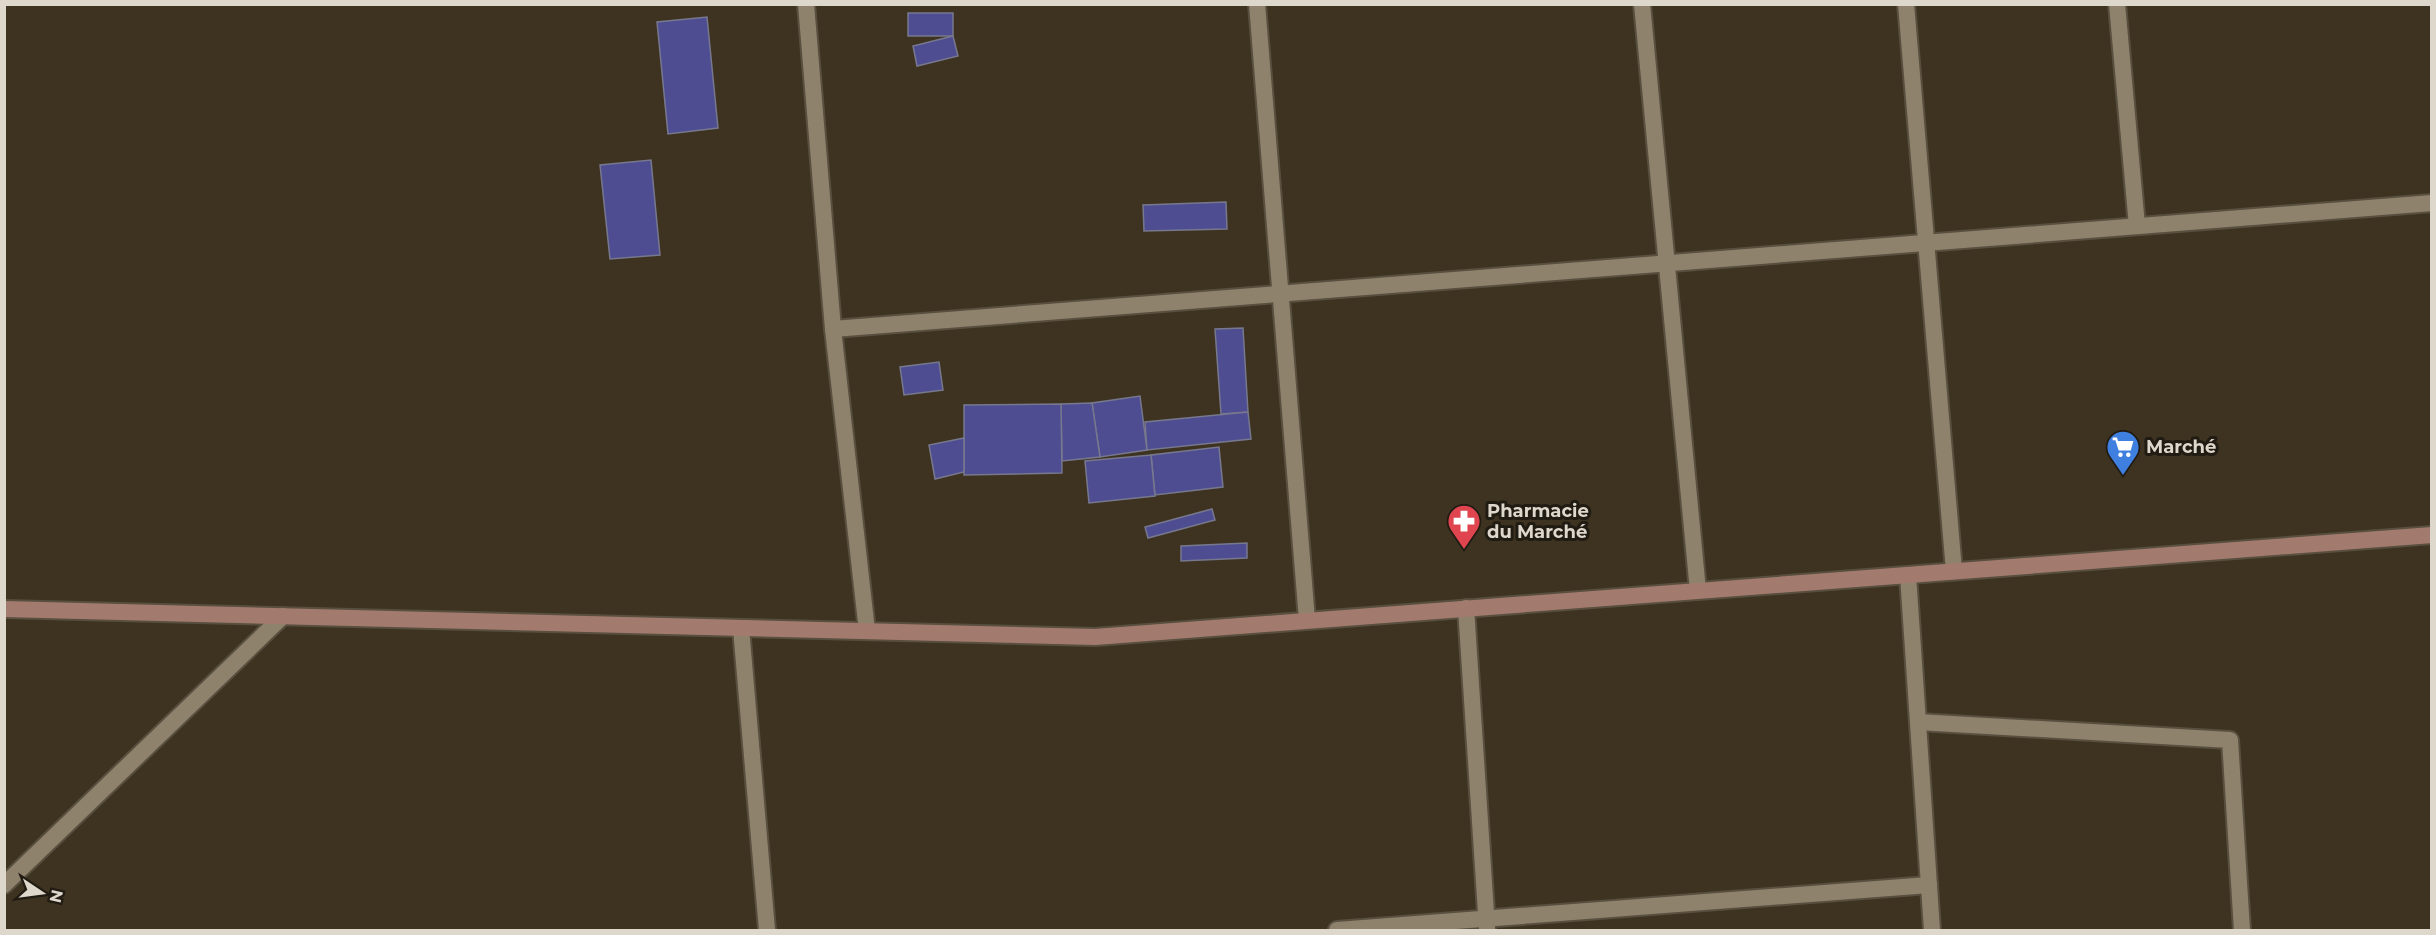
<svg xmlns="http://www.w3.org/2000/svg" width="2436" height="935" font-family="Montserrat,sans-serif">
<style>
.building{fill:#4f4d91;stroke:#77788e;stroke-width:1.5}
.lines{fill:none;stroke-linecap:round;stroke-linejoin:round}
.minor-casing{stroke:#584f3f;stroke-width:20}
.secondary-casing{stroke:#584f3f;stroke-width:20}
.minor{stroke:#8f826d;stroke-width:16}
.secondary{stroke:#a37b6e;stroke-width:16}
.labels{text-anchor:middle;stroke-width:6;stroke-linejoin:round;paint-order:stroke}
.poi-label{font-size:18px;font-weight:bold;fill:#ded7cc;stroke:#201b13;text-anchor:start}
</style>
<rect width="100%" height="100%" fill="#3d3320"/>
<g class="building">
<rect x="908" y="13" width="45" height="23"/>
<path d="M707,17L718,128L668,134L657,22Z"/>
<path d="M953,36L958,56L917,66L913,46Z"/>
<path d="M651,160L660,255L610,259L600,165Z"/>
<path d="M1226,202L1227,229L1144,231L1143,205Z"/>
<path d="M1243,328L1248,412L1221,414L1215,329Z"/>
<path d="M939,362L943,390L904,395L900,367Z"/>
<path d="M1140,396L1147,450L1100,457L1092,403Z"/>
<path d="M1092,403L1100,457L1062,461L1061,404Z"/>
<path d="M1061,404L1062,473L964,475V405Z"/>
<path d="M1248,412L1251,439L1147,450L1145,422Z"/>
<path d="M964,438V472L935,479L929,445Z"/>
<path d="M1219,447L1223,487L1155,495L1151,455Z"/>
<path d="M1151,455L1155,496L1089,503L1085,461Z"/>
<path d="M1212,509L1215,520L1148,538L1145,527Z"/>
<path d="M1247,543V558L1181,561V546Z"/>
</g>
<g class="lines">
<defs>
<g id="minor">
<path d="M806,4L833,329L867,631"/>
<path d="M1257,4L1307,620"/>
<path d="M1642,4L1698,591"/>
<path d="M1906,4L1954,571"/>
<path d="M2117,4L2137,226"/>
<path d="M833,329L2432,203"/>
<path d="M1908,575L1932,930"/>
<path d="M1466,608L1487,928"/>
<path d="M741,628L767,930"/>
<path d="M1918,722L2230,740L2242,930"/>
<path d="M4,885L283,616"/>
<path d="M1337,930L1929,885"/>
</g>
<path id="secondary" d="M4,609L1095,637L2432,535"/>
</defs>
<use href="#minor" class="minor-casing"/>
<use href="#secondary" class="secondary-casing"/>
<use href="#minor" class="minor"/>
<use href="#secondary" class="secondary"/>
</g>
<defs>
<symbol id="supermarket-pin" viewBox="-11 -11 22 30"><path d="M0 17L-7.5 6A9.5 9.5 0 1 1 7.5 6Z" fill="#3f7fe0" stroke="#201b13"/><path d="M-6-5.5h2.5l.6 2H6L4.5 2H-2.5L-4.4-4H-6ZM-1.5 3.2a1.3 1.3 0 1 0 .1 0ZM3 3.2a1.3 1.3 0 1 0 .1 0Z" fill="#fff"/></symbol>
<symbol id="pharmacy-pin" viewBox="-11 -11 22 30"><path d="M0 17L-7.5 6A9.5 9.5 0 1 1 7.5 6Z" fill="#e0444e" stroke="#201b13"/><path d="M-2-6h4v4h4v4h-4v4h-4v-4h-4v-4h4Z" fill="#fff"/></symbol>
</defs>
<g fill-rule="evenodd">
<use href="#supermarket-pin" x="2104" y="428" width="38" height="52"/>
<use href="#pharmacy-pin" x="1445" y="502" width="38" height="52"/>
</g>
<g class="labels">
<g class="poi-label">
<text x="2146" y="453">Marché</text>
<text x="1487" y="517">Pharmacie<tspan x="1487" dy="21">du Marché</tspan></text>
</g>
</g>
<rect width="2436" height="935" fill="none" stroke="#ded7cc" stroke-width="12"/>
<g transform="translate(42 893) rotate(103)" stroke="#201b13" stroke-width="4.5" paint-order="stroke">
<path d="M0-4.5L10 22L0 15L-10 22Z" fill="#ded7cc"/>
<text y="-9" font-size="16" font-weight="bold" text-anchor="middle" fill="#ded7cc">N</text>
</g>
</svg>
